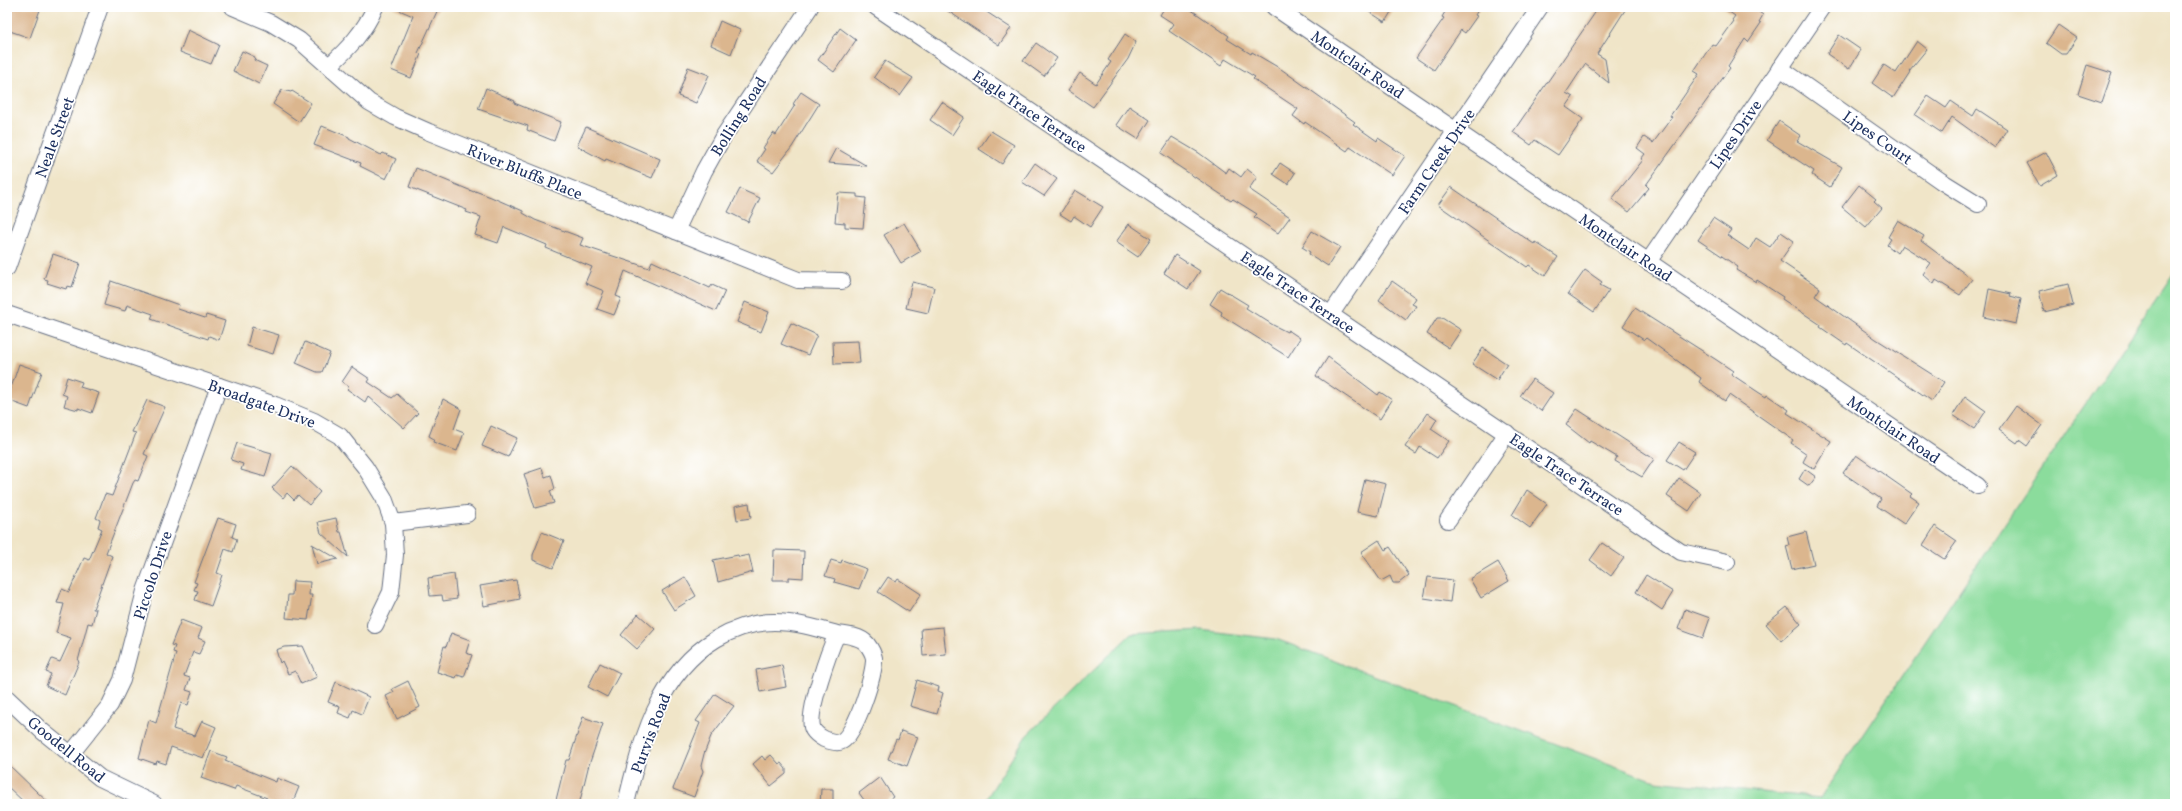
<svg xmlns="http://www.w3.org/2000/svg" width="2182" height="811" font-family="Vollkorn,serif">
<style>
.green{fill:#8bdc9c;stroke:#53867d}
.building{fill:#dbb68e}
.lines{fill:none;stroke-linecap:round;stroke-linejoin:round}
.street-casing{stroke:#666f83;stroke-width:18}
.street{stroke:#fff;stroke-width:16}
.labels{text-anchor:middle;stroke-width:3.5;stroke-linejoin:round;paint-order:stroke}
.street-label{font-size:16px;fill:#1b2f5e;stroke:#fff}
</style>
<rect width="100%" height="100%" fill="#fff"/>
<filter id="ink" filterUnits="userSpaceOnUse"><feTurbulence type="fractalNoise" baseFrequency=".025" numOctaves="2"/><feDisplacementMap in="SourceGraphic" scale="8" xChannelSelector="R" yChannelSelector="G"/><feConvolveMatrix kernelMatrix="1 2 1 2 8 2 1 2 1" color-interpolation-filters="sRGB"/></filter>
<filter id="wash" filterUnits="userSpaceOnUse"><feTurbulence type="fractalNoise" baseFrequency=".012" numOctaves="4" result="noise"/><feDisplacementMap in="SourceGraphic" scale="16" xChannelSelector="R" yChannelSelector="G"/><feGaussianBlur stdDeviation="0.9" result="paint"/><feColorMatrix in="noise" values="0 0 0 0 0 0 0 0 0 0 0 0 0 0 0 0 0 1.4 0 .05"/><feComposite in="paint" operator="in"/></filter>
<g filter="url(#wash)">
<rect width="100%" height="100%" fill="#f0e5c8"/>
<path class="green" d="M2175,271V804H983L1026,736L1131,634L1200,630L1276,639L1655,781L1820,798Z"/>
<g id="blocks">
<g class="building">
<path d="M11,7H41L30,38L7,30V18Z"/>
<path d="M392,7H439L418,53L421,54L411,78L391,70L413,16Z"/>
<path d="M942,7H979L1011,28L999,45Z"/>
<path d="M1165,7H1187L1229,36L1227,39L1251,54L1252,52L1281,69L1355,122L1353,124L1377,141L1378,138L1405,156L1392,175L1350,147L1347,151L1305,122L1304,124L1293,116L1298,109L1253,79L1255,77L1225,59L1221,66L1169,31L1174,24L1160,15Z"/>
<path d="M1362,7H1394L1385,22Z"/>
<path d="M1448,7H1480L1475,15L1477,16L1465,33L1461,30L1434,70L1416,58L1444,18L1442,17Z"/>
<path d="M1599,7H1627L1597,54L1605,59L1609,83L1585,64L1566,93L1573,97L1566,107L1583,119L1558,155L1535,140L1531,145L1513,132Z"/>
<path d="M1722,7H1752L1763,15L1759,22L1761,23L1748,42L1745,39L1728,66L1730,68L1646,185L1649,188L1629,212L1612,199L1643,160L1641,159L1645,154L1637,148L1644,137L1653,143L1672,117L1670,116L1699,74L1694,71L1712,44L1716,46L1734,21L1732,20L1735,16Z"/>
<path d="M720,21L740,30L731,54L711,45Z"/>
<path d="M2058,25L2077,38L2066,54H2061L2046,43Z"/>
<path d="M840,28L856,40L834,72L818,60Z"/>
<path d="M188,30L219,45L211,64L180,52Z"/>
<path d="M1125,34L1136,42L1128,59L1093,107L1068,90L1080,73L1096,84L1111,62L1108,60Z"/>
<path d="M1839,35L1861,50L1849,69L1827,54Z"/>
<path d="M1917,41L1927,49L1909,71L1910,72L1893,98L1872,83L1884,65L1896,73Z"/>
<path d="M1036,43L1057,58L1044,76L1023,61Z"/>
<path d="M242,51L255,57L254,60L267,66L259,84L233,71Z"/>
<path d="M885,61L913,78L900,96L874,77Z"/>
<path d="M2087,65L2112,73L2102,102L2078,94Z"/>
<path d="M688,67L709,75L696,103L678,96Z"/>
<path d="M486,88L515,101L514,103L561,122L554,141L527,130L528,126L478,109Z"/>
<path d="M282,90L291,92L292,91L311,103L299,122L273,104Z"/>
<path d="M801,92L819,104L792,147L773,172L757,161L765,149L763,148L773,133L776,135L795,105L793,104Z"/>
<path d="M1928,96L1946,108L1951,101L1973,116L1977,109L2007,129L1995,148L1952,117L1942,133L1915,115Z"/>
<path d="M942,102L964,117L952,135L930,120Z"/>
<path d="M1129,106L1150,120L1138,139L1116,125Z"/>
<path d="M1779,121L1801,136L1797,141L1842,167L1830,187L1812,175L1814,171L1767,140Z"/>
<path d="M322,126L349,137V138L381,155L383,153L396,159L386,179L360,166L361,163L314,145Z"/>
<path d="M586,127L660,159L652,178L606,159L605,161L577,146Z"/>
<path d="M991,131L1014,145L1002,164L979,149Z"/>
<path d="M1172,137L1199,153L1226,173L1229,168L1241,177L1247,169L1257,177L1249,189L1290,217L1278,233L1254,217L1257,214L1233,199L1231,201L1172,162L1173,161L1161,153Z"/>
<path d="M836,148L867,166L828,163Z"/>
<path d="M2046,152L2058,175L2040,186L2027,163Z"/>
<path d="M1035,163L1057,179L1044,196L1022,182Z"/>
<path d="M1280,163L1295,173L1288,184L1273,174Z"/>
<path d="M416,168L474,192L475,191L491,197L523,211V213L535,220L583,238L580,245L649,268L652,261L710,288L712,285L725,291L716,311L625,271L616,296L621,298L614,315L597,309L604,291L585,283L592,267L546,248L547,245L504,227L498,243L475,235L481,217L466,212L467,210L409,187Z"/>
<path d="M1859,185L1876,199L1874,201L1882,208L1866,227L1842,207Z"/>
<path d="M1451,187L1534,244L1535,242L1558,257L1545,276L1529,265L1527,267L1438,205Z"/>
<path d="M740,189L760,198L748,222L728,212Z"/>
<path d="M1075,190L1103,207L1090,227L1074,216L1071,221L1060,214Z"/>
<path d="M838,193L857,194V197L866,198L863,228L845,227V223L835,222Z"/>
<path d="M1713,218L1731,230L1727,235L1749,250L1756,238L1770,247L1781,232L1794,241L1780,261L1820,288L1815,296L1876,339L1944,382L1932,401L1847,343L1846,345L1820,327L1821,325L1782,299L1783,297L1757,280L1756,282L1736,270L1738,267L1698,240Z"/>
<path d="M1898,220L1924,236L1921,241L1972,279L1960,295L1936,280L1934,284L1923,274L1931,263L1902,245L1897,253L1887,245L1891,239L1888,237Z"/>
<path d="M904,223L921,251L901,263L884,235Z"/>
<path d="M1129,224L1151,239L1138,257L1116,242Z"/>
<path d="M1312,231L1340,247L1328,266L1309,254L1310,252L1302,247Z"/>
<path d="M53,254L80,263L72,287L67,286L66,289L47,283L48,280L44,279Z"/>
<path d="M1175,255L1200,271L1188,289L1164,273Z"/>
<path d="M1585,270L1602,282L1600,285L1609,290L1594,312L1568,294Z"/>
<path d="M111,281L179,305L178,309L205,318L206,315L225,321L219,340L209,336L208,339L151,319L153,314L127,305L125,311L104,305Z"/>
<path d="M1392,281L1416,298L1412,304L1416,306L1406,320L1379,300Z"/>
<path d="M912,282L934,287L928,313L906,308Z"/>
<path d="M2068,284L2073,305L2044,312L2039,291Z"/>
<path d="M1220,288L1248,305L1246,308L1273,325L1287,332L1288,330L1300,338L1288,357L1221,315L1222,312L1210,304Z"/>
<path d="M1989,289L2011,294L2010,296L2021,299L2016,324L1984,317Z"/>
<path d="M745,302L769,312L761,332L737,322Z"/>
<path d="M1635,308L1715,359L1733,371L1731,374L1758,392L1766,397L1767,395L1789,410L1787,413L1831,441L1814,469L1803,462L1807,454L1791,443L1793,440L1729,395L1725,401L1699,382L1701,378L1646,338L1644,340L1623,326Z"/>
<path d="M1437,318H1442L1461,330L1449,348L1427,334Z"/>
<path d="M791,323L817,335L808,355L781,344Z"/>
<path d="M252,327L279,335L273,354L247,346Z"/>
<path d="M858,341L860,363L834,364L833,342Z"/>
<path d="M305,342L330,353L322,372H317L296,363Z"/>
<path d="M1483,348L1507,364L1497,380L1472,364Z"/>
<path d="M1328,357L1378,395L1380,392L1392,400L1380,419L1316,376Z"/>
<path d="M19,364L42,372L29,408L7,400Z"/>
<path d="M352,367L370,379L368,382L392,398L397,394L418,413L404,428L368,396L365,402L347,389L349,387L342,382Z"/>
<path d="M67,377L82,382L80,387L99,393L92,413L78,408V410L64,406L67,396L62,394Z"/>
<path d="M1532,379L1553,393L1541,411L1520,396Z"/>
<path d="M1965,396L1986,411L1974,429L1953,415Z"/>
<path d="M443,399L461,409L454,429L464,433L457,451L433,442L434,439L429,436Z"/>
<path d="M147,400L165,407L144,454L148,456L138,481L135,480L133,483L106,553L112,556L93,609H96L92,624L88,623L78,661L79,662L65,695L46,686L51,674L46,672L52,659L60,662L71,638L56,633L64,604L57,603L62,589L69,592L84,558L89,560L102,529L98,527L100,520L96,518L105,494L112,496L136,433L132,432Z"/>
<path d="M2016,406L2042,425L2027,446L2019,440L2017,443L1999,430Z"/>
<path d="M1577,409L1654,459L1642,477L1615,461L1617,457L1590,441L1589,443L1566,425Z"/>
<path d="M1428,413L1437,419L1431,429L1449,441L1437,458L1420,447L1416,454L1405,447Z"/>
<path d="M491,426L517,438L508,457L482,446Z"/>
<path d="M1679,442L1695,452L1683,470L1667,460Z"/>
<path d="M237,443L272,453L265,477L241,470L243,464L231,460Z"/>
<path d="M1856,455L1912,494L1910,496L1919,502L1904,524L1877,506L1881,499L1843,473Z"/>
<path d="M292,466L320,492L309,505L298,495L294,500L287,493L283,498L272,488Z"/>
<path d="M542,468L545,477L551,475L555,489L550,491L554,503L535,508L524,474Z"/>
<path d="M1805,469L1816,477L1809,486L1799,479Z"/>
<path d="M1679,478L1701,493L1689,511L1667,496Z"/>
<path d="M1365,479L1386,484L1378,516L1357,512Z"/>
<path d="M1527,490L1547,504L1530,528L1512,515Z"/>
<path d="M749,503L751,518L737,520L735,506Z"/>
<path d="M218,518L236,524L232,537L237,539L233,552L225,549L217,573L222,575L211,606L195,600L198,591L194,590L197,583L194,582Z"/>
<path d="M336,518L339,532H341L348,557L321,533L318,522Z"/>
<path d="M1935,526L1957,541L1944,559L1923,545Z"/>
<path d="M542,532L564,541L553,568L533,560V555Z"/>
<path d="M1806,532L1814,564L1792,569L1786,546L1789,545L1787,537Z"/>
<path d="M1379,540L1385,550L1390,547L1409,575L1399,583H1393L1390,576L1381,581L1361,552Z"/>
<path d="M1602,543L1624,558L1611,576L1590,560Z"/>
<path d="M312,544L338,559L317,564Z"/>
<path d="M774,550L804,551L803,578L789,577V580H773Z"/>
<path d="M738,555L739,557L749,555L753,572L718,582L713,560Z"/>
<path d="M831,560L841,563L842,560L867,569L859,589L834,582L835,579L825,576Z"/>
<path d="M1498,562L1509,581L1481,598L1470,579Z"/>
<path d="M454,574L457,599L443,601L442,595L430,596L428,578Z"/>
<path d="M1646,575L1673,592L1662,610L1636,592Z"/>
<path d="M685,577L696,596L674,610L662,591Z"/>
<path d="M888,577L896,582L898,579L921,594L909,612L878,592Z"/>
<path d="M1428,577L1453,580L1450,602L1424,598Z"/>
<path d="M516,580L520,599L484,606L480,586Z"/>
<path d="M293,581L310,582L309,595H312L308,620L286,618L288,595H292Z"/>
<path d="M1787,607L1801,624L1781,641L1766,624Z"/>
<path d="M1685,609L1710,618L1703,638L1678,629Z"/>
<path d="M638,614L655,629L637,649L621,635Z"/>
<path d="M181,620L202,628L198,638L205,641L199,654L193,652L184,676L190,678L186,690L192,692L188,705L181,703L173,729L195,736L202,721L216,727L203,758L171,747L166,764L157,761L156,764L139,758L149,720L156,723L176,653L173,652L175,646L171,645Z"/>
<path d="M943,627L946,654L923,656L921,629Z"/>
<path d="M451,633L470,640L466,653L472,655L464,677L457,675L456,678L437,672L444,646L446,647Z"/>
<path d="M303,646L317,677L301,684L295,671L288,674L282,661L280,663L276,650L284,647Z"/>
<path d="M600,663L620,673L607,697L588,687Z"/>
<path d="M782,665L786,687L760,692L756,670Z"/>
<path d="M917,680L939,687L938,691L943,693L937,714L910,706Z"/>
<path d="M408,681L420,707L397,719L386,696L394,692L392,689Z"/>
<path d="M336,682L369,697L362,714L353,710L350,718L338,713L340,707L328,702Z"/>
<path d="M715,694L734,706L711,736L704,754L701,766L703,771L694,797L673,789L700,723L696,721Z"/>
<path d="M583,717L603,724L588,768L580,801L579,800L578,804H555L566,760H569Z"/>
<path d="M901,731L918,737L907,766L888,759L896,739L898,740Z"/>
<path d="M211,751L227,757L225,761L276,782L277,778L299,787L292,804H274L266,801L267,798L236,786L234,790L201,778Z"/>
<path d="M771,755L779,764L781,763L786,769V774L771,786L753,764L762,756L765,760Z"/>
<path d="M7,763L37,792L50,804H26L7,786Z"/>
<path d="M880,777L893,797L883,804H867L859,793Z"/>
<path d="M821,789H833V804H820Z"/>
</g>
</g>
</g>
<g filter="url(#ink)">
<use href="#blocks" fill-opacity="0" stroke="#666f83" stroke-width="1"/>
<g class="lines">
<defs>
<g id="street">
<path d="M233,7L271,23L299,40L369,102L395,117L429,132L798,280L842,281"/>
<path d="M876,7L1681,552L1727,562"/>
<path d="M1274,7L1978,486"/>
<path d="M329,66C348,49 365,31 375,7"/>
<path d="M1780,68L1941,181L1978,204"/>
<path d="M676,231L704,171L723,137L810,7"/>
<path d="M1648,262L1822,7"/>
<path d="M7,268L100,7"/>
<path d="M7,314L275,405L314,421L340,436L365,467L384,498L393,523L395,555L391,592L375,625"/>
<path d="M1331,314L1540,7"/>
<path d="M1448,520L1507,433"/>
<path d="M393,523L467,514"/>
<path d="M837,634C847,635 860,636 867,644C870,648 873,653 874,658C875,674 856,733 842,741C837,744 829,741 824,739C820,737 813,732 812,727C808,710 829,651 837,634Z"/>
<path d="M7,698L42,731L100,778L154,804"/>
<path d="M70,755L110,705L122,680L145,591L219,386"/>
<path d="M626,804C640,742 659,673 716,639C733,629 754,622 774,622C796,622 816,628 837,634"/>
</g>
</defs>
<use href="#street" class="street-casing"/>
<use href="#street" class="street"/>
</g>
</g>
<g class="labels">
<g class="street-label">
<text transform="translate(1358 64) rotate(34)" y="6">Montclair Road</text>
<text transform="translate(1030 111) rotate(34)" y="6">Eagle Trace Terrace</text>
<text transform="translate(738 116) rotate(-58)" y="6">Bolling Road</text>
<text transform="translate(1735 134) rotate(-56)" y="6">Lipes Drive</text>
<text transform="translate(54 137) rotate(-70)" y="6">Neale Street</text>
<text transform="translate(1878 137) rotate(35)" y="6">Lipes Court</text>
<text transform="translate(1436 161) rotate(-56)" y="6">Farm Creek Drive</text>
<text transform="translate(525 171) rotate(22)" y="6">River Bluffs Place</text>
<text transform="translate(1626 247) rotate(34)" y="6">Montclair Road</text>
<text transform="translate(1298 292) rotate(34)" y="6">Eagle Trace Terrace</text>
<text transform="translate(262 403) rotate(20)" y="6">Broadgate Drive</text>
<text transform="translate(1894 429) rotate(34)" y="6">Montclair Road</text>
<text transform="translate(1567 474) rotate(34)" y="6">Eagle Trace Terrace</text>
<text transform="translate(152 575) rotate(-72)" y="6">Piccolo Drive</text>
<text transform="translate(650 733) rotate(-69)" y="6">Purvis Road</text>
<text transform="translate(67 749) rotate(39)" y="6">Goodell Road</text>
</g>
</g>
<rect width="2182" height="811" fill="none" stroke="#fff" stroke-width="24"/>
</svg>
